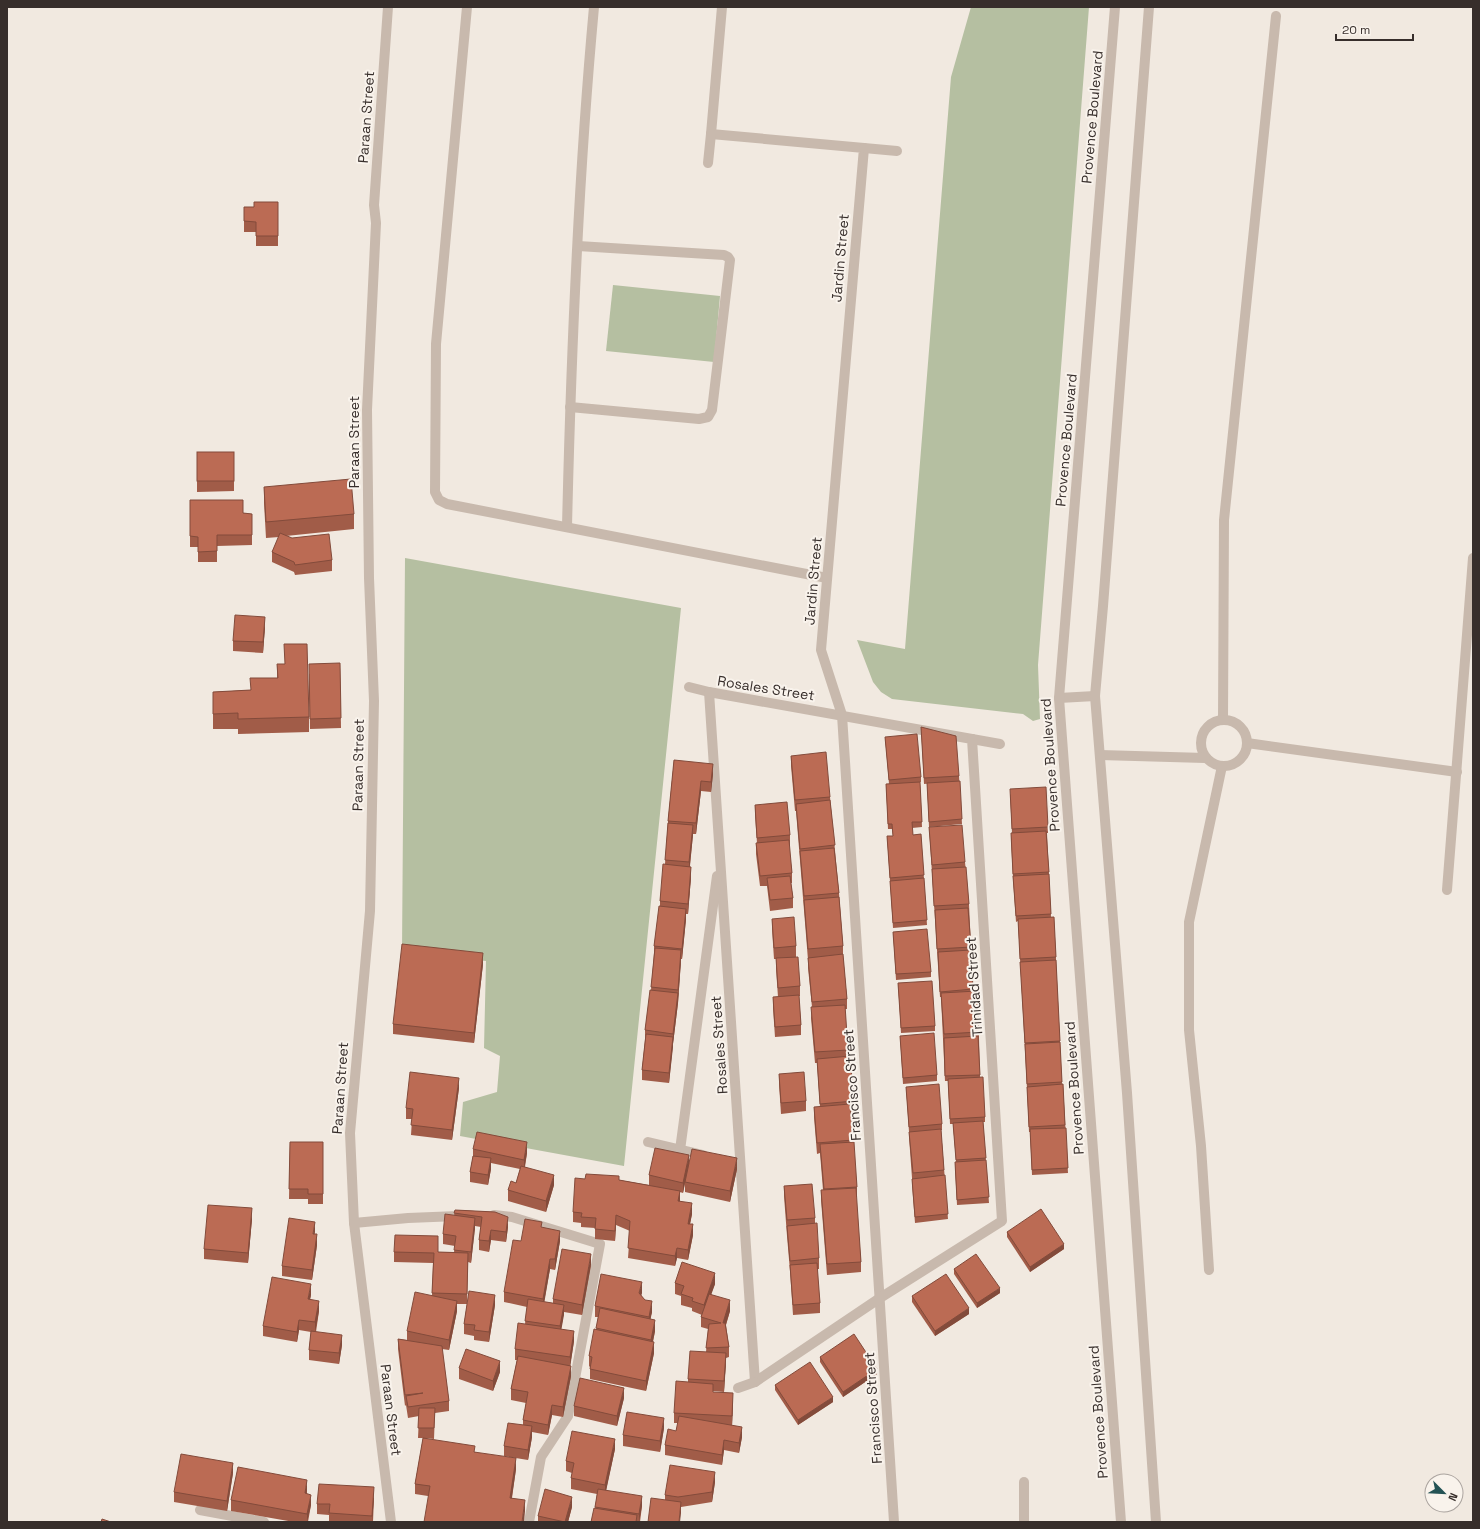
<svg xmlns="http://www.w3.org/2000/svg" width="1480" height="1529" font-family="'Space Grotesk',sans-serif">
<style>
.green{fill:#b5bfa1}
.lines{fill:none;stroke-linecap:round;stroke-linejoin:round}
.minor{stroke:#c8b9ad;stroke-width:10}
.tertiary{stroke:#c8b9ad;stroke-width:10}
.wall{fill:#a15c48}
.shaded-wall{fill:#834b3b}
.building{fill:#bb6b54;stroke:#834b3b}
.labels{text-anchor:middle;stroke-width:4;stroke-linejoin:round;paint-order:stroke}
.street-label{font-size:14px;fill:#372e2b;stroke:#f9f3ec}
</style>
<rect width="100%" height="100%" fill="#f1e9e0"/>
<g class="green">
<path d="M971,7H1089L1038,665L1040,719L1033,721L1023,714L892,699L881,692L873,682L857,640L905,649L951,77Z"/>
<path d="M613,285L720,296L714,362L606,351Z"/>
<path d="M405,558L681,608L624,1166L460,1136L463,1102L497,1092L500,1056L484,1048L486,961L402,952Z"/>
</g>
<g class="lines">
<g class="minor">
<path d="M388,7L374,205L376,223L367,410L369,578L374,701L370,911L350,1133L354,1223L391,1522"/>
<path d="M467,7L436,344L435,492L439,500L447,504L827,578"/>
<path d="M722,7L711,134L864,148L821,650L842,715L894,1522"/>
<path d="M864,148L897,151"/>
<path d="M708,163L711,134"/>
<path d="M570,407L699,419L708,417L712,410L730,260L728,257L724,255L578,246"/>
<path d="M567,527C571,354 578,180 594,7"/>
<path d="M689,687L709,692"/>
<path d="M709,692L972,739L1002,1221L880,1298L755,1382Z"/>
<path d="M1059,698L1095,696"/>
<path d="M1223,719L1224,520L1276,16"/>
<circle cx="1224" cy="743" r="23"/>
<path d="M972,739L1000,744"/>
<path d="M1247,743L1457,772"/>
<path d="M1100,755L1205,758"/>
<path d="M1447,890L1473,558"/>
<path d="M648,1142L703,1155"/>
<path d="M680,1150L717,876"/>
<path d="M494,1215L512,1217L600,1244L568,1416L541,1457L529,1522"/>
<path d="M354,1223L408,1218L458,1216"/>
<path d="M1209,1270L1201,1146L1189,1030V922L1222,766"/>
<path d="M738,1388L755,1382"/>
<path d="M1024,1482V1522"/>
<path d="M200,1510L264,1522"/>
</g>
<g class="tertiary">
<path d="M1115,7L1059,698L1121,1522"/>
<path d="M1149,7L1103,606L1095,696L1127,1093L1156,1522"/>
</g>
</g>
<g class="wall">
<path d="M278,202V246H256V232H244V207H254Z"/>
<path d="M197,452H234V491L197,492Z"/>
<path d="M264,487L354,514V529L286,536L332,560V571L295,575L294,572L272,562V552L279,537L266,538L264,503Z"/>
<path d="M190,500L243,513L252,514V545L217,546V562H198V547H190Z"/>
<path d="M265,627L263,653L233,651V641Z"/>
<path d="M340,663L341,728L310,729L309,674Z"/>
<path d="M277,664L309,717V732L238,734V729H213V692L250,690L277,678Z"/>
<path d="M921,727L959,776L962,824L929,827L927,783H934L924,784Z"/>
<path d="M885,737L921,777V782H920L922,827L912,828L913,835L921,834L927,925L893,928L887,836H893L892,829H888L886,784H889Z"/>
<path d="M791,756L830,797L839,893L843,946V955L847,999V1009H845L848,1056L854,1101V1111L850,1112L853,1142L857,1187V1197H856L861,1262V1272L827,1275L821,1200V1190H823L820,1153L817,1154L814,1117V1107H820L817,1063H815L811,1018L812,1007L808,968V960L796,811H795L791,766Z"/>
<path d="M674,760L713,774L711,792L701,791L696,834H693L690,866L691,877L688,914H686V919L682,959H681L678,1003L673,1044L669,1083L642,1080V1070L645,1040V1030L651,990L654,953V946L660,906V901L665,864L668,821Z"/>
<path d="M1010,794L1048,827V833H1047L1051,917H1054L1062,1084H1063L1068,1173L1032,1175L1030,1132H1029L1027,1089L1018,921L1016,922L1013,879L1011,839L1012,833Z"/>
<path d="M755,805L790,835V845H789L792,873V883H791L793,898V908L770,911L767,886H760L756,854V843H757L755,815Z"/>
<path d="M929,827L965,862L969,904L971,947L973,991L979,1032V1038L980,1077L985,1117V1122H983L989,1203L957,1205L955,1167V1162H956L953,1124H950L948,1081H945L941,997H940Z"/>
<path d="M772,919L796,946V957L800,986V996H799L801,1025V1035L775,1037L773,1008V997H778L776,969V959H774L772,929Z"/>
<path d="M893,932L931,972V977L896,980Z"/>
<path d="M483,964L474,1043L393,1034V1024Z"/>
<path d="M898,983L935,1026V1031L901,1033Z"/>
<path d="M900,1036L937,1075V1081L903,1084Z"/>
<path d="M779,1074L806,1101V1111L781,1114L779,1084Z"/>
<path d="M906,1087L942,1124V1130H941L948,1219L915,1223L912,1184V1178L909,1137V1132Z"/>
<path d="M459,1088L452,1140L411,1135L412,1119H406V1108Z"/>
<path d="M290,1142H323V1204H308V1199H289Z"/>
<path d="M473,1149L527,1153L525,1167L554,1185L546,1212L508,1201V1190L516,1183L520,1169L491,1163V1169L488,1185L470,1182V1172L473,1156Z"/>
<path d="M689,1163L737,1169L730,1202L685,1192V1184L683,1193L680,1192V1201L692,1214L690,1224L693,1235L688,1260L677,1258L675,1266L628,1258L630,1231L616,1225L615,1241L595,1239V1228L581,1227V1223L573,1222V1212L585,1179L619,1180L649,1185V1175Z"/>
<path d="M784,1186L815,1218V1223L819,1258V1269H817L820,1303V1313L793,1315L790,1271L787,1236L784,1196Z"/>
<path d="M455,1210L495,1212L508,1227L506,1242L491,1240L489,1252L479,1250V1240L481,1227L475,1226L471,1263L468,1262L467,1304L495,1305L489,1342L474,1340V1336L464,1334V1324L467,1304H457V1311L449,1350L442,1349L449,1401V1411L435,1413L434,1439L425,1438L475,1452L516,1469L512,1498L525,1511L415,1494V1484L423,1438H418L419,1416L408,1418L406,1405L405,1406L398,1349V1339L407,1340V1331L432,1296L433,1263L394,1262V1252H454L455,1246L443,1244V1234L454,1216Z"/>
<path d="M252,1219L248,1263L204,1259V1249Z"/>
<path d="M542,1228L560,1241L555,1270L550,1269L544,1302L553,1303V1299L591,1265L582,1315L564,1312L561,1329L574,1341L570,1366L571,1376L563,1417L552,1415L548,1435L532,1432V1437L528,1460L504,1456V1446L523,1425V1420L526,1403L511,1400V1389L517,1360H515V1349L525,1324L527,1307L504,1302V1292L521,1241Z"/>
<path d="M315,1232L314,1234L317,1245L312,1280L282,1276V1266Z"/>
<path d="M1007,1232L1064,1249L1030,1272L1007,1237Z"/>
<path d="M954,1269L1000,1293L977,1308L954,1274Z"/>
<path d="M675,1283L715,1284L711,1294L730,1311L726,1325L729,1347V1357L726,1358L724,1392L713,1391V1392L733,1404L732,1425L742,1437L739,1453L724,1450L722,1465L665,1455V1445L676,1431L678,1423H674V1413L688,1382V1379L706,1352L708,1329L701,1327V1317L702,1315L692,1311V1308L681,1305V1296L675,1294Z"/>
<path d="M642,1293L641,1295L652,1312L650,1319L655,1331L653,1342L654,1353L646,1391L590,1379V1367L589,1366V1356L596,1330L598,1317H595V1306Z"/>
<path d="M311,1295L310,1299L319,1311L316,1332L342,1345L339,1364L309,1360V1350L311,1332L299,1330L297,1342L263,1336V1326Z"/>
<path d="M912,1296L969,1314L935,1336L912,1302Z"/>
<path d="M820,1357L877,1374L843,1397L820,1362Z"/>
<path d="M459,1368L500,1372L493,1391L459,1379Z"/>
<path d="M775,1385L833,1402L798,1425L775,1390Z"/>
<path d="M624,1398L617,1426L574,1416V1406Z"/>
<path d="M664,1428L660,1452L623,1446V1435Z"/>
<path d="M615,1449L606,1490L642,1506L640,1522H591L595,1508L597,1494L571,1489V1478L572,1473L566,1471V1461Z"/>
<path d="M233,1473L227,1511L174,1502V1492Z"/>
<path d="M715,1482L712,1502L681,1507V1513L665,1500V1495Z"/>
<path d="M307,1490V1494L311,1505L308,1522H294L231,1511V1500Z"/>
<path d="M374,1498L373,1522H329V1515L317,1514V1504Z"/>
<path d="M572,1507L568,1522H538V1516Z"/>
</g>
<g class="shaded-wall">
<path d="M265,617V627L263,653V642Z"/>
<path d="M713,764V774L711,792V782Z"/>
<path d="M701,781V791L696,834V823Z"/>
<path d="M693,825V835L689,873V862Z"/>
<path d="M691,867V877L688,914V904Z"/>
<path d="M686,909V919L682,959V949Z"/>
<path d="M681,950V961L678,1003L673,1044V1034L678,994Z"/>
<path d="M483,953V964L474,1043V1033Z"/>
<path d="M673,1037V1047L669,1083V1073Z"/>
<path d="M459,1078V1088L452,1140V1130Z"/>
<path d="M527,1142V1153L524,1170V1160Z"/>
<path d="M689,1155V1165L685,1182L683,1193V1183Z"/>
<path d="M491,1158V1169L488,1185V1175Z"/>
<path d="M737,1158V1169L730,1202V1191Z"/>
<path d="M554,1175V1185L546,1212V1201Z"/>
<path d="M680,1191V1201H678Z"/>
<path d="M692,1203V1214L688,1234V1224Z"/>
<path d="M252,1208V1219L248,1263V1253Z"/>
<path d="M616,1215V1225L615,1241V1231Z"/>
<path d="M508,1217V1227L506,1242V1232Z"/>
<path d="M475,1218V1229L471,1263V1252Z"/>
<path d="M315,1222V1232L313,1244V1234Z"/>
<path d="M693,1224V1235L688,1260V1250Z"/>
<path d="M491,1230V1240L489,1252V1241Z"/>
<path d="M560,1231V1241L555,1270V1259Z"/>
<path d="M317,1234V1245L312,1280V1270Z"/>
<path d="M1064,1244V1249L1030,1272V1267Z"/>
<path d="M677,1248V1258L675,1266V1256Z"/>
<path d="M591,1254V1265L582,1315V1305Z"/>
<path d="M550,1259V1269L543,1310V1299Z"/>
<path d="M715,1273V1284L704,1315V1305Z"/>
<path d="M642,1282V1293L639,1303V1293Z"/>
<path d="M311,1284V1295L308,1309V1299Z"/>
<path d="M1000,1288V1293L977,1308V1303Z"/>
<path d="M495,1295V1305L489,1342V1332Z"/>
<path d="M730,1300V1311L723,1334V1323Z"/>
<path d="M319,1301V1311L315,1333V1322Z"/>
<path d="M457,1301V1311L449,1350V1340Z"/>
<path d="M652,1301V1312L649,1327V1317Z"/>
<path d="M564,1305V1315L560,1337V1326Z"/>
<path d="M969,1308V1314L935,1336V1331Z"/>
<path d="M299,1320V1330L297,1342V1332Z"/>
<path d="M655,1320V1331L651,1350V1340Z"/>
<path d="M574,1331V1341L570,1368V1357Z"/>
<path d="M342,1335V1345L339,1364V1353Z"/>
<path d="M654,1342V1353L646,1391V1381Z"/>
<path d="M726,1353V1364L724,1392V1381Z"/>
<path d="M500,1361V1372L493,1391V1381Z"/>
<path d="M571,1366V1376L563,1417V1407Z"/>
<path d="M877,1369V1374L843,1397V1392Z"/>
<path d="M624,1388V1398L617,1426V1416Z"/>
<path d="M733,1393V1404L732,1427V1416Z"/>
<path d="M833,1397V1402L798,1425V1420Z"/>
<path d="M552,1405V1415L548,1435V1425Z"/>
<path d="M664,1418V1428L660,1452V1441Z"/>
<path d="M532,1426V1437L528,1460V1450Z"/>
<path d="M742,1427V1437L739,1453V1443Z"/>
<path d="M615,1439V1449L605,1496V1485Z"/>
<path d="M724,1440V1450L722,1465V1455Z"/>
<path d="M516,1458V1469L510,1509V1498Z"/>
<path d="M233,1463V1473L227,1511V1501Z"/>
<path d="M715,1472V1482L712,1502V1492Z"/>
<path d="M307,1480V1490L305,1504V1493Z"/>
<path d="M374,1487V1498L372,1522V1516Z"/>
<path d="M311,1495V1505L307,1522V1514Z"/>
<path d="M642,1496V1506L639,1522V1514Z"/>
<path d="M572,1497V1507L568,1522H565Z"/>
<path d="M525,1500V1511L524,1522H522Z"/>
<path d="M681,1502V1513L680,1522H679Z"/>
</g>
<g class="building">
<path d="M254,202H278V236H256V222L244,221V207H254Z"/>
<rect x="197" y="452" width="37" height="29"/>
<path d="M351,479L354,514L266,522L264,487Z"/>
<path d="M190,500H243V513L252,514V535H217V551L198,552V537L190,536Z"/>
<path d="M280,533L292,538L329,534L332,560L295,565L294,562L272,552Z"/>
<path d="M235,615L265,617L263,642L233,641Z"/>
<path d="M284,644H307L309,717L238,719V713L213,714V692L251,690L250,678H278L277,664H285Z"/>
<path d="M340,663L341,718L310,719L309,664Z"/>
<path d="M921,727L956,736L959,776L924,778Z"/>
<path d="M917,734L921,777L889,780L885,737Z"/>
<path d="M826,752L830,797L795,800L791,756Z"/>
<path d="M674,760L713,764L711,782L701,781L696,823L668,821Z"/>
<path d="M960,781L962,819L929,822L927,783Z"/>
<path d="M920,782L922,822H912L913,835L921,834L924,875L890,878L887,836H893L892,824H888L886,784Z"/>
<path d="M1046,787L1048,827L1012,829L1010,789Z"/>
<path d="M830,800L835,845L800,849L796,804Z"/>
<path d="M787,802L790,835L757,838L755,805Z"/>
<path d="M668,823L693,825L689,862L665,860Z"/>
<path d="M962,825L965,862L932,865L929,827Z"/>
<path d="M1046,831L1049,872L1013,874L1011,833Z"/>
<path d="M789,840L792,873L760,876L756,843Z"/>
<path d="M834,848L839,893L804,896L800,851Z"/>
<path d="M663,864L691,867L688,904L660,901Z"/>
<path d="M966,867L969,904L934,906L932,869Z"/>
<path d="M1049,874L1051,914L1016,916L1013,876Z"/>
<path d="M790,876L793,898L770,900L767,878Z"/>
<path d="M924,878L927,920L893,923L890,881Z"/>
<path d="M839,897L843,946L808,949L804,900Z"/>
<path d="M659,906L686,909L682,949L654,946Z"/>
<path d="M968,908L971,947L937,949L935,910Z"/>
<path d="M794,917L796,946L774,948L772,919Z"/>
<path d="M1054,917L1056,957L1020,959L1018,919Z"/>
<path d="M927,929L931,972L896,974L893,932Z"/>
<path d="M402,944L483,953L474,1033L393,1024Z"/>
<path d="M655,948L681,950L678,990L651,987Z"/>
<path d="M971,950L973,989L940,992L938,952Z"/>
<path d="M843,954L847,999L812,1002L808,958Z"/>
<path d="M798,957L800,986L778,988L776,958Z"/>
<path d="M1056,960L1060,1041L1025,1043L1020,962Z"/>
<path d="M932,981L935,1026L901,1028L898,983Z"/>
<path d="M650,990L678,993L673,1034L645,1030Z"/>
<path d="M977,991L979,1032L944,1034L941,993Z"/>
<path d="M799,995L801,1025L775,1027L773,997Z"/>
<path d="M845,1005L848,1050L815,1052L811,1007Z"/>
<path d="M934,1033L937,1075L903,1078L900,1036Z"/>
<path d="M646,1034L673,1037L669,1073L642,1070Z"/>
<path d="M978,1036L980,1075L945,1076L944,1038Z"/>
<path d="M1060,1042L1062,1082L1027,1084L1025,1044Z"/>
<path d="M850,1056L854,1101L820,1104L817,1059Z"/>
<path d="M410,1072L459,1078L452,1130L411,1125L413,1109L406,1108Z"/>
<path d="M804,1072L806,1101L781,1103L779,1074Z"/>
<path d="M983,1077L985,1117L950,1119L948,1079Z"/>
<path d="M939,1084L942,1124L909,1127L906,1087Z"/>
<path d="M1063,1084L1065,1125L1029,1127L1027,1087Z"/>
<path d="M850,1104L853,1140L817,1143L814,1107Z"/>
<path d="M983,1121L986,1158L956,1160L953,1123Z"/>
<path d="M1066,1128L1068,1168L1032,1170L1030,1129Z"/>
<path d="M941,1129L944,1170L913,1173L909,1132Z"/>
<path d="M477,1132L527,1142L524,1160L473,1149Z"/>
<path d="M290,1142H323V1194H308V1189H289Z"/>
<path d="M854,1142L857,1187L824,1189L820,1144Z"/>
<path d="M655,1148L689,1155L683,1183L649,1175Z"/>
<path d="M692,1149L737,1158L730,1191L685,1182Z"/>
<path d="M473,1156L491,1158L488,1175L470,1172Z"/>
<path d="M986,1160L989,1197L957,1200L955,1162Z"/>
<path d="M521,1166L554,1175L546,1201L508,1190L511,1181L516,1183Z"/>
<path d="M586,1174L619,1176V1180L680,1191L678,1201L692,1203L688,1224H693L688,1250L677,1248L675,1256L628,1248L630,1221L616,1215L615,1231L595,1229L596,1218L581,1217L582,1213L573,1212L575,1178L585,1179Z"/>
<path d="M945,1175L948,1214L915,1217L912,1179Z"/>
<path d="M812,1184L815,1218L787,1220L784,1186Z"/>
<path d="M856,1188L861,1262L827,1264L821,1190Z"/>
<path d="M208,1205L252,1208L248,1253L204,1249Z"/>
<path d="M1041,1209L1064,1244L1030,1267L1007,1232Z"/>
<path d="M455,1210L495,1212L508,1217L506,1232L491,1230L489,1241L479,1240L482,1217L454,1213Z"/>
<path d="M445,1214L475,1218L471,1252L454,1250L456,1236L443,1234Z"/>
<path d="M289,1218L315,1222L313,1234H317L312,1270L282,1266Z"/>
<path d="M525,1219L542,1222L541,1227L560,1231L555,1259H550L543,1299L504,1292L513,1240L521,1241Z"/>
<path d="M817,1223L819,1258L790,1261L787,1226Z"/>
<path d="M395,1235L438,1236V1252L468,1253L467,1294L432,1293L434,1253L394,1252Z"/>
<path d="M562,1249L591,1254L582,1305L553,1299Z"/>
<path d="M976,1254L1000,1288L977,1303L954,1269Z"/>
<path d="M682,1262L715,1273L704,1305L692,1301L693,1298L681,1294L684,1286L675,1283Z"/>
<path d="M817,1263L820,1303L793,1305L790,1265Z"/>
<path d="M601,1274L642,1282L639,1293L645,1300L652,1301L649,1317L595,1306Z"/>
<path d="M946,1274L969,1308L935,1331L912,1296Z"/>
<path d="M272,1277L311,1284L308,1299L319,1301L315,1322L299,1320L297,1332L263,1326Z"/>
<path d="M469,1291L495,1295L489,1332L474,1330L475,1325L464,1324Z"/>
<path d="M415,1292L457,1301L449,1340L407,1331Z"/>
<path d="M709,1294L730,1300L723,1323H725L729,1347L706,1348L709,1324L721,1323L701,1317Z"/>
<path d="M528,1299L564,1305L560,1326L525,1321Z"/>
<path d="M600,1308L655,1320L651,1340L596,1328Z"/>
<path d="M518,1323L574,1331L570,1357L515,1349Z"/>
<path d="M594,1329L654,1342L646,1381L590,1369L592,1357L589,1356Z"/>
<path d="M311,1331L342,1335L339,1353L309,1350Z"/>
<path d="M854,1334L877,1369L843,1392L820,1357Z"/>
<path d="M398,1339L442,1346L449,1401L408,1407L406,1396L423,1393L405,1395Z"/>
<path d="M466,1349L500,1361L493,1381L459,1368Z"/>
<path d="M690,1351L726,1353L724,1381L688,1379Z"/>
<path d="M518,1356L571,1366L563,1407L552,1405L548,1425L523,1420L528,1392L511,1389Z"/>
<path d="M810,1362L833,1397L798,1420L775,1385Z"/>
<path d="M580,1378L624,1388L617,1416L574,1406Z"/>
<path d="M676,1381L713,1384V1392L733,1393L732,1416L674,1413Z"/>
<path d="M419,1408H435L434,1428H418Z"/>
<path d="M627,1412L664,1418L660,1441L623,1435Z"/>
<path d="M679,1416L742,1427L739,1443L724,1440L722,1455L665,1445L668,1429L676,1431Z"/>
<path d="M508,1423L532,1426L528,1450L504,1446Z"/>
<path d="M572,1431L615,1439L605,1485L571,1478L574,1463L566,1461Z"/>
<path d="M423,1438L475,1446L474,1452L516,1458L510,1498L525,1500L522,1522H424L430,1486L415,1484Z"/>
<path d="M181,1454L233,1463L227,1501L174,1492Z"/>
<path d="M670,1465L715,1472L712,1492L678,1497L665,1495Z"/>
<path d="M238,1467L307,1480L305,1493L311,1495L307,1514L231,1500Z"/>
<path d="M319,1484L374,1487L372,1516L329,1513L330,1504H317Z"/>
<path d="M545,1489L572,1497L565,1522L538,1516Z"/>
<path d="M598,1489L642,1496L639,1514L595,1507Z"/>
<path d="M651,1498L681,1502L679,1522H648Z"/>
<path d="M594,1508L637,1515L636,1522H591Z"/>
<path d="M102,1519L111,1522H101Z"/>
</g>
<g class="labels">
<g class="street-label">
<text transform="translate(366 117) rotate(-86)" y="5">Paraan Street</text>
<text transform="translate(1092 117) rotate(-85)" y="5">Provence Boulevard</text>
<text transform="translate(840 258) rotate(-85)" y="5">Jardin Street</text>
<text transform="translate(1066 440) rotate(-85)" y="5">Provence Boulevard</text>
<text transform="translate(354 442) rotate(-90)" y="5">Paraan Street</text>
<text transform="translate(813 581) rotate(-85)" y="5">Jardin Street</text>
<text transform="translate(766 688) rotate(9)" y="5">Rosales Street</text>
<text transform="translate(358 765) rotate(-89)" y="5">Paraan Street</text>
<text transform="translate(1050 765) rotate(-94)" y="5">Provence Boulevard</text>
<text transform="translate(974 987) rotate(-94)" y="5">Trinidad Street</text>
<text transform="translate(719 1045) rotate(-94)" y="5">Rosales Street</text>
<text transform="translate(852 1085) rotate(-94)" y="5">Francisco Street</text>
<text transform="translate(340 1088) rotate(-86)" y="5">Paraan Street</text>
<text transform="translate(1074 1088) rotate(-94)" y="5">Provence Boulevard</text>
<text transform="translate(873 1408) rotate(-94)" y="5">Francisco Street</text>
<text transform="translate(391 1410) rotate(83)" y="5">Paraan Street</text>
<text transform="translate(1098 1412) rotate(-94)" y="5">Provence Boulevard</text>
</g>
</g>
<rect width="1480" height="1529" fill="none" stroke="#372e2b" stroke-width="16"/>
<g transform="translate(1444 1493) rotate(114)"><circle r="19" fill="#f9f3ec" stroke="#aba49f"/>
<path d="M0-3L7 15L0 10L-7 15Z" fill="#245355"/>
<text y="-6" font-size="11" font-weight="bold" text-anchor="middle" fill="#372e2b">N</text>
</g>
<path d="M1336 34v6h77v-6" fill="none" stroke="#372e2b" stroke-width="2"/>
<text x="1342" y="34" font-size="12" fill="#372e2b" stroke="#f9f3ec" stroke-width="3" paint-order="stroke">20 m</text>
</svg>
